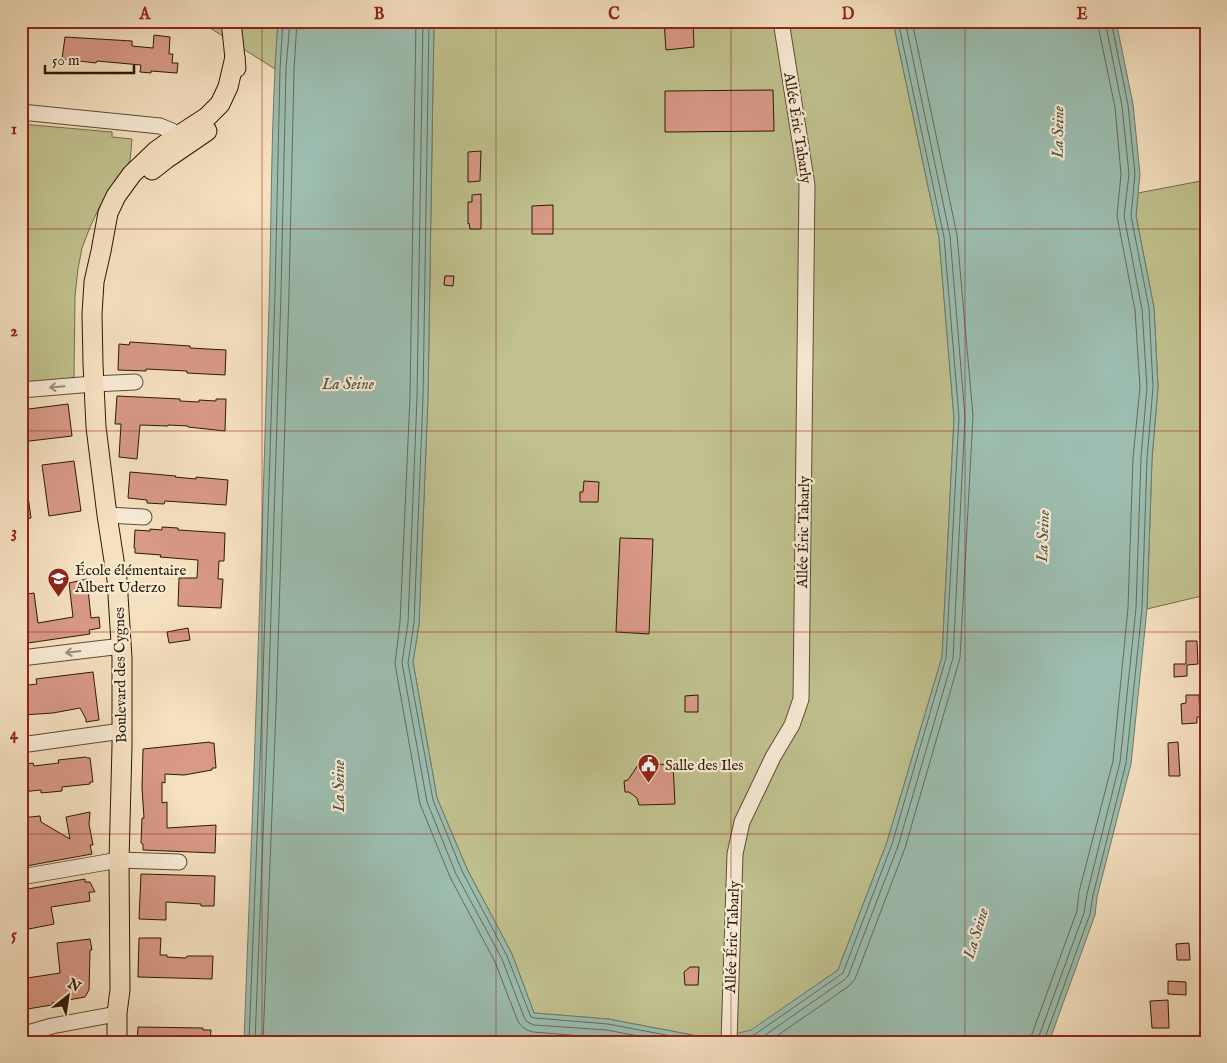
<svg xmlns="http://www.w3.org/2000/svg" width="1227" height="1063" font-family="'IM FELL English',serif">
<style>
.green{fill:#c0c18f;stroke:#766e48}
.water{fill:#9cbdb0;stroke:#6f7c6a}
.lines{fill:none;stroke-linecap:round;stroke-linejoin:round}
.shore{stroke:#646c59;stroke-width:1}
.building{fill:#d89987;stroke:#2c1a02}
.minor-casing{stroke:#5e4c32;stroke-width:17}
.major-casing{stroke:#2c1a02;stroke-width:21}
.minor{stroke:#f8ebd6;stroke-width:15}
.major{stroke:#f5e0c0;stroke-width:19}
.oneway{stroke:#9c8d77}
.grid{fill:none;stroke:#8f2418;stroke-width:1;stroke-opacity:0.55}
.labels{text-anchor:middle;stroke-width:4.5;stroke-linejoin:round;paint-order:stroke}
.street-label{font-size:15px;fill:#2c1a02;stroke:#f8ebd6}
.poi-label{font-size:15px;fill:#2c1a02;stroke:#f8ebd6;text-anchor:start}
.water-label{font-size:16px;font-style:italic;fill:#53533f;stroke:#f8ebd6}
.neatline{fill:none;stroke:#8f2418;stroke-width:2}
.grid-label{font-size:16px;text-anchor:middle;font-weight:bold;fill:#8f2418}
</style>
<rect width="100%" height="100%" fill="#f5e0c0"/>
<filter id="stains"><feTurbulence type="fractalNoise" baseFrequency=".004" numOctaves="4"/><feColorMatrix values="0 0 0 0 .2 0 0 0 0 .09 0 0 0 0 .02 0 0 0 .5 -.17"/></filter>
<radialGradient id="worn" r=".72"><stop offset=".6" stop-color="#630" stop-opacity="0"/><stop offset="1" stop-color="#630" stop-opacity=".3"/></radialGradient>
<g class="green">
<path d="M199,21H278L275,69Z"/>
<path d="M434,21H893L939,238L954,418L942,657L887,842L838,970L751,1031L722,1037L708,1038L608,1019L534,1013L512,954L467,869L437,798L413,662L419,624L428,397Z"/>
<path d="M21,124L112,132V137L132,139L130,161L100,206L90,227L82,248L78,269L75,296L74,377L59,381L21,385Z"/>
<path d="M1206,180V595L1147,609L1152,459L1158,387L1154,308L1136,216L1138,193Z"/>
</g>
<path class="water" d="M278,21H434L428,397L419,624L413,662L437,798L467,869L512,954L534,1013L608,1019L708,1038L722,1037L751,1030L838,970L887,842L942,657L954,418L939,238L893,21H1116L1133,104L1140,174L1136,216L1154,308L1158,387L1152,459L1147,609L1131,764L1097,897L1095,915L1049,1042H244C253,808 261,573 268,339C272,233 270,127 278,21Z"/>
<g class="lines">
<g class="shore">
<path d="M416,21L410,396L400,622L395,664L420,804L450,877L495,962L517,1019C520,1026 525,1030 533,1032L606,1038L628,1042"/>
<path d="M423,21L417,397L408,623L402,663L427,802L456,874L502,959L524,1017L527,1022L534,1025L607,1030L669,1042"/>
<path d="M429,21L423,397L414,623L408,663L433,800L462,871L507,956L531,1017L535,1018L608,1024L703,1042"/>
<path d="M738,1039L754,1035L843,973L892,844L946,658L959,417L944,237L898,21"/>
<path d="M249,1042L262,709L275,293L280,69L283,21"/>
<path d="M255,1042L268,709L281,293L286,69L290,21"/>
<path d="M263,1042L276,710L289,293L294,70L297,21"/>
<path d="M752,1042L758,1040L844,980L848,976L898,846L953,658L965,417L950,236L905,21"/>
<path d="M768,1042L849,986L855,979L905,848L960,658L973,416L957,235L912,21"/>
<path d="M1031,1042L1032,1034L1077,911L1079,892L1113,761L1128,608L1133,458L1140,387L1135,310L1117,216L1121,174L1115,107L1097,21"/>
<path d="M1038,1042L1039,1036L1084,913L1087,894L1120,762L1136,608L1141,458L1147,387L1142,309L1124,216L1129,174L1122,106L1105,21"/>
<path d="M1045,1042V1038L1090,914L1093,895L1126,763L1142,609L1147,459L1153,387L1149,308L1131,216L1135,174L1128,105L1111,21"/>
</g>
</g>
<g class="building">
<path d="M664,21H693L694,47L666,50Z"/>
<path d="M154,35L170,37L169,54H173L172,63H178L177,73L151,71V73L140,72L141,65L97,61L96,63L62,59L65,37L132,41V46L153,48Z"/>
<path d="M773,90L774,131L665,132V91Z"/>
<path d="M481,151L480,181L468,182V152Z"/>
<path d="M481,194V229H470L469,223L468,224V202H472V195Z"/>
<path d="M553,205V234H532V206Z"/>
<path d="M445,276H454L453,286L444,285Z"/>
<path d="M130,342L190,346V348L226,350L225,375L187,373V371L146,369V371L118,370L119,344L129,345Z"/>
<path d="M117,396L180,399V401L199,402V400L216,401V399H226L225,431L188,427V426L168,425V426L140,425L137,459L119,457L121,424H115Z"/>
<path d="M68,404L72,436L21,442V410Z"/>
<path d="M74,461L81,511L49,516L42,465Z"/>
<path d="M130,472L176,476L175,477L196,479V477L228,480L226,505L165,501L164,504L147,503V500L128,498Z"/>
<path d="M584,481L599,482L598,502H580V492H583Z"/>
<path d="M21,489H27L31,518L21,520Z"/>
<path d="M162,527L178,528V530L225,533L224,561H219L218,579H223L221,608L178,606L179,578H197L198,560L160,557L161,555L135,553V548H134L135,530L150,531V529L162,530Z"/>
<path d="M620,538L653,539L649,634L616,632Z"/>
<path d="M87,579L91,618L99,617L100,628L89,630L90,634L21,644V595L34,593L38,623L73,617L69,583Z"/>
<path d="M188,628L190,640L169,643L167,632Z"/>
<path d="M1186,641H1197L1198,664L1187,665V676L1174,677V664H1186Z"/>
<path d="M93,672L99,720L86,722V719L80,708L53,713L23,715L22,712H21V686L37,684L36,679Z"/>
<path d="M698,695V712H685V696Z"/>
<path d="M1186,695H1199L1200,717H1197V723L1182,724L1181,704L1186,703Z"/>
<path d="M210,742V743H214L216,768H212V770L184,775L165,774V783L162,782V803L167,802V828L216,825L215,853L143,850V844L141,843L142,818H144L142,788L143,749Z"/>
<path d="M1178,742L1180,776H1169L1168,743Z"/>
<path d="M86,757L87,758H90L93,782H90V784L62,787V791L41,793V790L21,792V765L33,763L34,766L59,763L58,760Z"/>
<path d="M673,764L675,804L639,805L637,798L629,792H625L624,781L628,780L638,765Z"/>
<path d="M90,812L89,824L93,845H90L92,854L26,866L25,860H23L21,850V818L40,816L41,822L70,839L66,817Z"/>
<path d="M141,874L215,876L214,906H201V904L166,902V920L139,919Z"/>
<path d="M85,879V882H90L95,892H89L90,901L51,907L54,924L29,929L22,890Z"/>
<path d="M139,938H161L160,955H167V957L186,958L187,956H213L212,979L138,977Z"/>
<path d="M90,939L92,950H90L89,990L85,997L52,1003V1005L21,1010V979L60,973L57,943Z"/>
<path d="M1189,943L1190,960H1177L1176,944Z"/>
<path d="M690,967H699L698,985H685L684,972Z"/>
<path d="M1168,981L1186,982V995L1168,994Z"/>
<path d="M1168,1000L1169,1028H1152L1150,1001Z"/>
<path d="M138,1027L203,1028V1030H211L210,1042H137Z"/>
</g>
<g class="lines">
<defs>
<g id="minor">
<path d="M21,112L160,126L172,131L184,145"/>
<path d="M21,390L93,384L135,382"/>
<path d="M107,515L144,517"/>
<path d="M21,658L122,646"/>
<path d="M21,745L122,731"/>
<path d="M21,877L119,860L179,862"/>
<path d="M21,1035L52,1026L111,1015L117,1016"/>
<path d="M729,1042L735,854L742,822L773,757L792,725L801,699L807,185L781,21"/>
</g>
<g id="major">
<path d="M231,21L236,68"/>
<path d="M152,170L166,159L207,131"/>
<path d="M117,1042V1013L120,990L119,860L122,746V658L117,580L107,515L96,427L93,364L92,314L94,282L101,251L108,213L116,196L132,174L156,151L170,141L207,117L220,104L228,87L235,57"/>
</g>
</defs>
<use href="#minor" class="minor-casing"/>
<use href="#major" class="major-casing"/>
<use href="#minor" class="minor"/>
<use href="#major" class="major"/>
</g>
<defs><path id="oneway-shaft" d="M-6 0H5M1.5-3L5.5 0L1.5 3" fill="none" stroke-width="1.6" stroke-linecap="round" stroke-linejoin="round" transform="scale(1.25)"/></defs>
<g class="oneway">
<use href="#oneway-shaft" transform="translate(57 387) rotate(175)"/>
<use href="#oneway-shaft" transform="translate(73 652) rotate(173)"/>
</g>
<path class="grid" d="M262,21V1042M496,21V1042M731,21V1042M965,21V1042M21,229H1206M21,431H1206M21,632H1206M21,834H1206"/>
<defs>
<symbol id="school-pin" viewBox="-11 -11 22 30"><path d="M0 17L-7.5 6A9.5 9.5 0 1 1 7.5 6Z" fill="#8f2418" stroke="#f8ebd6"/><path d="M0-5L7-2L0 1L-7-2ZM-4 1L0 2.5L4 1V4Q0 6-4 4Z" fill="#fff"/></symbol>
<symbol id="civic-pin" viewBox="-11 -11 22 30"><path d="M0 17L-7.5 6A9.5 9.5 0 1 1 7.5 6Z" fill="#8f2418" stroke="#f8ebd6"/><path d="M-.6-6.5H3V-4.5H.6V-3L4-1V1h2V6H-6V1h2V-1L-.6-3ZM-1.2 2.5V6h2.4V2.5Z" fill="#fff"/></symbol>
</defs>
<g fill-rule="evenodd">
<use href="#school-pin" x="46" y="566" width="25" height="34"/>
<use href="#civic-pin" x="636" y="752" width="25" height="34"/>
</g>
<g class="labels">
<g class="street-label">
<text transform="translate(798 128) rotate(81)" y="5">Allée Éric Tabarly</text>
<text transform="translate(803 532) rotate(-89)" y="5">Allée Éric Tabarly</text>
<text transform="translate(120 675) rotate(-91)" y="5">Boulevard des Cygnes</text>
<text transform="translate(732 937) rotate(-88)" y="5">Allée Éric Tabarly</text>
</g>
<g class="poi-label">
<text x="75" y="575">École élémentaire<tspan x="75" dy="17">Albert Uderzo</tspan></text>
<text x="665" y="770">Salle des Iles</text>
</g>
<g class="water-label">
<text transform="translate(1057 132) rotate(-89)" y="6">La Seine</text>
<text x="348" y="389">La Seine</text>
<text transform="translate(1042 536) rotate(-88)" y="6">La Seine</text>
<text transform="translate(338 786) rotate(-90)" y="6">La Seine</text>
<text transform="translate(975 933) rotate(-73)" y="6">La Seine</text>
</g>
</g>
<rect width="1227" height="1063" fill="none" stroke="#f5e0c0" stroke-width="55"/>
<g transform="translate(68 996) rotate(30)" stroke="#f8ebd6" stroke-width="4" paint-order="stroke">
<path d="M0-4L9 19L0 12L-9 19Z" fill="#2c1a02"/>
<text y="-8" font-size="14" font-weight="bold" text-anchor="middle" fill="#2c1a02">N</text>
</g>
<path d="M45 65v8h89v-8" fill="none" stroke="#2c1a02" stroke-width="2.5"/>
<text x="52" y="65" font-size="15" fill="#2c1a02" stroke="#f8ebd6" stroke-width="4" paint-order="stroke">50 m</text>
<rect x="28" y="28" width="1172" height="1008" class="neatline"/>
<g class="grid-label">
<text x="145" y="19">A</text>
<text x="379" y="19">B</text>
<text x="614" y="19">C</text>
<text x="848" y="19">D</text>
<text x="1082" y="19">E</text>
<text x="14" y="134">1</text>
<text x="14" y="336">2</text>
<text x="14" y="537">3</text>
<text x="14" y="739">4</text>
<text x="14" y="940">5</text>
</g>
<rect width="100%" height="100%" filter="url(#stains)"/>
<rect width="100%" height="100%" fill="url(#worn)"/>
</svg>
